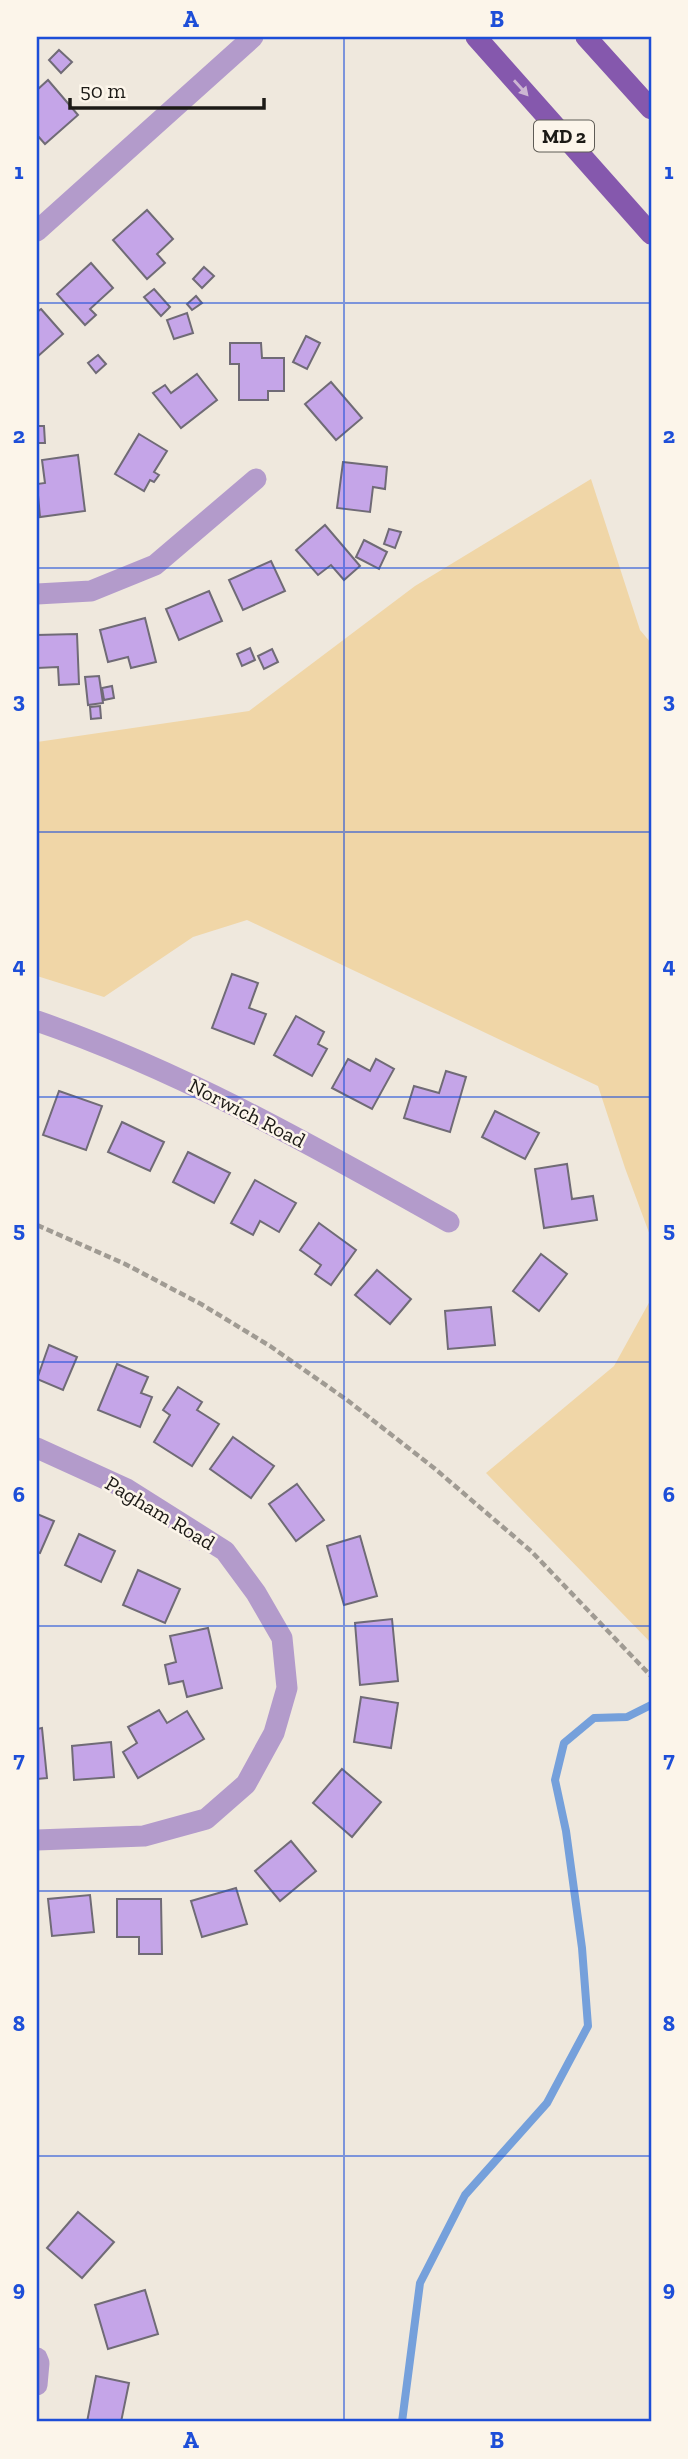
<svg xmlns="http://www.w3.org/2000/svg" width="688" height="2459" font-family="'Zilla Slab',serif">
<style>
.green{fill:#f0d6a7}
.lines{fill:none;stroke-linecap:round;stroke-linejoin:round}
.stream{stroke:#75a0db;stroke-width:8}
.building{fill:#c5a5e8;stroke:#706b76;stroke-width:2}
.path{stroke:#a09b93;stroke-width:4.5;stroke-dasharray:7 3.5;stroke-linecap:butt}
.minor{stroke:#b39bcb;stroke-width:21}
.primary{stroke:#8558ad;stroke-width:21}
.oneway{fill:#ccb6d2}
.grid{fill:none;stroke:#1d4ed8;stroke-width:2;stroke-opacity:0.55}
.labels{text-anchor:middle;stroke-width:5;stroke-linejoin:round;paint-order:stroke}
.shield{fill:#fcf5ea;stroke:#5f5c56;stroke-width:2}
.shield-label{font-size:19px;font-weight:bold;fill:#1c1a16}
.street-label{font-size:21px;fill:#1c1a16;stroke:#fcf5ea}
.neatline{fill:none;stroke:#1d4ed8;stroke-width:2.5}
.grid-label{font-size:23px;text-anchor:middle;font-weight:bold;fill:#1d4ed8}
</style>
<rect width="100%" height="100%" fill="#efe8dd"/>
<g class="green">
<path d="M591,479L640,630L651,643V1238L625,1168L598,1086L247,920L193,937L104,997L37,976V742L249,711L415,586Z"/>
<path d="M651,1299V1643L486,1473L614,1366Z"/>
</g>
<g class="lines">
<path class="stream" d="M402,2422L420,2283L465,2195L547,2103L588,2026L582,1948L566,1831L555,1780L564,1743L594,1718L627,1717L651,1705"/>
</g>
<g class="building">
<path d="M59,50L72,62L61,73L49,60Z"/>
<path d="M48,80L78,115L45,144L37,135V90Z"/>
<path d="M147,210L173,239L157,254L165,263L147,279L113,240Z"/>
<path d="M91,263L113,288L90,309L96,315L85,325L57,294Z"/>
<path d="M204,267L214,276L202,288L193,279Z"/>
<path d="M154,289L170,307L161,316L144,297Z"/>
<path d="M196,296L202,303L192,310L187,304Z"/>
<path d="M41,309L63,334L37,357V312Z"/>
<path d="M187,313L193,333L174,339L167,320Z"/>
<path d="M306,336L320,343L307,369L293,362Z"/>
<path d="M230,343H261L262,358H284V391H268V400H239V364H230Z"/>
<path d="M98,355L106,364L96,373L88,363Z"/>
<path d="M197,374L217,400L181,428L153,393L165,385L171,393Z"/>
<path d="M331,382L362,418L336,440L305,404Z"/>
<path d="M37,426H44L45,443H37Z"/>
<path d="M139,434L167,451L154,472L159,475L154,482L150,480L144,491L115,474Z"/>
<path d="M78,455L85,511L40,517L37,484L45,483L42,460Z"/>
<path d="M343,462L387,467L385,489L373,487L370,512L337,508Z"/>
<path d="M325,525L360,566L344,580L331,565L318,575L296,550Z"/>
<path d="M389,529L401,532L395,548L384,544Z"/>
<path d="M364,540L387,552L379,569L356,557Z"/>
<path d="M271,561L285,591L243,610L229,580Z"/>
<path d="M209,591L222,621L179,640L166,609Z"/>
<path d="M145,618L156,662L131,668L128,657L108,662L100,630Z"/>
<path d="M77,634L79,684L59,685L58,667L37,668V635Z"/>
<path d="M250,648L255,660L242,666L237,654Z"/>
<path d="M272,649L278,662L264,669L258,656Z"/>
<path d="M99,676L103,703L88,705L85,677Z"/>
<path d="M112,686L114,698L104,700L102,688Z"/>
<path d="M100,706L101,718L91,719L90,707Z"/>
<path d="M232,974L258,983L249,1008L266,1014L254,1044L212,1028Z"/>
<path d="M296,1016L324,1032L318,1044L327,1049L312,1076L274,1055Z"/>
<path d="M348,1059L370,1071L376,1059L394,1069L372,1109L332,1088Z"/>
<path d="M446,1071L466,1077L450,1132L404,1118L414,1086L439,1093Z"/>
<path d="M59,1091L102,1106L86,1150L43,1135Z"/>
<path d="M495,1111L539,1133L525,1159L482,1137Z"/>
<path d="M122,1122L164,1142L150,1171L108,1152Z"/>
<path d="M188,1152L230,1173L214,1203L173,1182Z"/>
<path d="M567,1164L572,1199L593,1196L597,1220L544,1228L535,1169Z"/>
<path d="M255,1180L296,1203L279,1232L260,1221L253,1235L231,1223Z"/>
<path d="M319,1223L356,1250L331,1285L315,1274L321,1265L300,1250Z"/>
<path d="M541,1254L567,1274L539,1311L513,1291Z"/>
<path d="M377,1270L411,1299L390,1324L355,1295Z"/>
<path d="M491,1307L495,1345L448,1349L445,1311Z"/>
<path d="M49,1345L77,1357L63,1390L37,1379Z"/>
<path d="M117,1364L148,1377L141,1393L152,1397L140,1427L98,1410Z"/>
<path d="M178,1387L202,1402L197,1410L219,1424L192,1466L154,1442L170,1415L163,1410Z"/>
<path d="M233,1437L274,1466L251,1498L210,1469Z"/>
<path d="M297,1484L324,1520L296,1541L269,1504Z"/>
<path d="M37,1514L54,1521L40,1553L37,1552Z"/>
<path d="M79,1534L115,1551L101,1582L65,1565Z"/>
<path d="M360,1536L377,1596L344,1605L327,1546Z"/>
<path d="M138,1570L180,1589L165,1623L123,1605Z"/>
<path d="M392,1619L398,1681L360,1685L355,1623Z"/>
<path d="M208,1628L222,1688L187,1697L183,1681L169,1684L165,1665L176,1662L170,1636Z"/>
<path d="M361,1697L398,1703L391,1748L354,1742Z"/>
<path d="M159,1710L167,1723L187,1711L204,1739L138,1778L123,1752L137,1743L128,1727Z"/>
<path d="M42,1728L47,1778L37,1779V1729Z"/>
<path d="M111,1742L114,1777L74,1780L72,1746Z"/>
<path d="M342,1769L381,1802L352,1837L313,1803Z"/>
<path d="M291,1841L316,1871L280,1901L255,1871Z"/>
<path d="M236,1888L247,1924L202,1937L191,1901Z"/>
<path d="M90,1895L94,1932L52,1936L48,1899Z"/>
<path d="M117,1899H161L162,1954H139V1937H117Z"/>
<path d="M78,2212L114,2242L82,2278L47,2248Z"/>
<path d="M145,2290L158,2334L108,2349L95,2305Z"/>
<path d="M96,2376L129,2383L121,2422H87Z"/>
</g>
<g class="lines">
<path class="path" d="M37,1225L125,1264L201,1304L270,1346L347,1400L434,1468L531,1551L651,1676"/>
<g class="minor">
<path d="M37,231L253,37"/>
<path d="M37,594L91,591L155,565L256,479"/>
<path d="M37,1021C182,1071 315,1147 449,1222"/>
<path d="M37,1448L127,1489L225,1551L256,1593L282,1638L287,1688L274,1733L246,1784L206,1819L144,1836L37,1840"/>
<path d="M37,2358L39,2363L37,2385"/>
</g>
<g class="primary">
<path d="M476,37L651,234"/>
<path d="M586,37L651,109"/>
</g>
</g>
<defs><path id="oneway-solid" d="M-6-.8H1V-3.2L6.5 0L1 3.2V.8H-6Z" transform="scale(1.75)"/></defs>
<use class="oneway" href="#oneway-solid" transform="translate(521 88) rotate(48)"/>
<path class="grid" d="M344,37V2422M37,303H651M37,568H651M37,832H651M37,1097H651M37,1362H651M37,1626H651M37,1891H651M37,2156H651"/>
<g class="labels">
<rect class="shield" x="534" y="120.5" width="60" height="31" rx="5"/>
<g class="shield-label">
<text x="564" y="143">MD 2</text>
</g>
<g class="street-label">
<text transform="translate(247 1113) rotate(27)" y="7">Norwich Road</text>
<text transform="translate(160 1513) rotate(31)" y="7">Pagham Road</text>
</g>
</g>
<rect width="688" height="2459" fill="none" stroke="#fcf5ea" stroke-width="77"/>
<path d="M70 98v10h194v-10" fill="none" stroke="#1c1a16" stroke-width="3.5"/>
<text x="80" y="98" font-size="21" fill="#1c1a16" stroke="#fcf5ea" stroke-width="5" paint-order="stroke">50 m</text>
<rect x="38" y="38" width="612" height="2382" class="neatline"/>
<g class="grid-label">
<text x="191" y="27">A</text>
<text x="497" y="27">B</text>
<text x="19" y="179">1</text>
<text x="669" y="179">1</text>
<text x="19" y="443">2</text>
<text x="669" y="443">2</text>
<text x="19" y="708">3</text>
<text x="669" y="708">3</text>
<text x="19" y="973">4</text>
<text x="669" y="973">4</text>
<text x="19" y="1237">5</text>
<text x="669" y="1237">5</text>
<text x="19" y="1502">6</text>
<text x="669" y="1502">6</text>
<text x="19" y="1767">7</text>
<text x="669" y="1767">7</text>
<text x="19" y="2031">8</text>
<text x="669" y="2031">8</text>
<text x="19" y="2296">9</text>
<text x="669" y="2296">9</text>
<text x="191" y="2448">A</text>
<text x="497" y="2448">B</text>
</g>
</svg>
